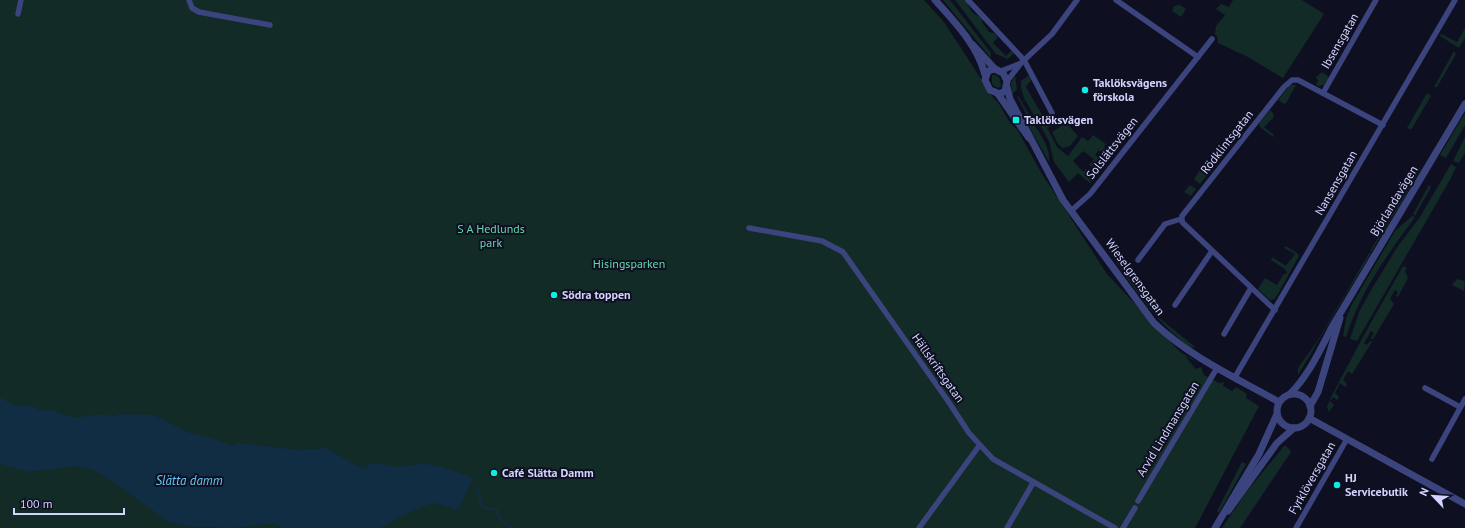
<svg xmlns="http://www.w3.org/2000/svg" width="1465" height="528" font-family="'PT Sans',sans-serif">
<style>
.green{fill:#122b26}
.water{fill:#102d44}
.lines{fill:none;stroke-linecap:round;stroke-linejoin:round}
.stream{stroke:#102d44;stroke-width:2}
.minor{stroke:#3c447e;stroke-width:5.5}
.tertiary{stroke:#3c447e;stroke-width:7}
.poi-dot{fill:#0cefe0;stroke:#0f0f22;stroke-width:1.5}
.labels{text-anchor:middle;stroke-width:4;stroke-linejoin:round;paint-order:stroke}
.street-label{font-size:12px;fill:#d2d4fd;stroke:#0f0f22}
.poi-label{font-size:12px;font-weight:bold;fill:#d2d4fd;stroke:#0f0f22;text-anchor:start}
.park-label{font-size:12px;fill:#61d9a7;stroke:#0f0f22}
.water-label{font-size:13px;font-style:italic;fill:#65ccf7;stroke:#0f0f22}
</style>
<rect width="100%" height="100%" fill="#0f0f22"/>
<g class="green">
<path d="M0,0H924L944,22L994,99C1004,106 1005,121 1017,129L1042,174L1107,274L1180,352L1201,364L1185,356L1196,369L1201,367L1204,375L1219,383L1224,382L1223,386L1232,391L1236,387L1247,394L1246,398L1259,406L1195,528H0Z"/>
<path d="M943,0H950L991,53V58Z"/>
<path d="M955,0H965C971,7 969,13 981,17L982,22L989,32L994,33L998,37L993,43L1006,56L1011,51L1014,53L1008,59L996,54Z"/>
<path d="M1233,0H1302L1324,14L1283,78L1248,57L1218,43L1217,35H1215L1216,26L1225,15L1216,9L1221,4L1229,7Z"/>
<path d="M1180,5L1186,9L1181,17L1172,11L1174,6Z"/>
<path d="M1465,28V38L1459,48L1440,36L1441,34L1457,42Z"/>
<path d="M1454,51L1456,54L1437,87H1434Z"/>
<path d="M1322,72L1329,77L1324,85L1318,86L1316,85L1318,81L1316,77Z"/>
<path d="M992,75H996L1000,79L1001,87L997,88L992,84Z"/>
<path d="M1015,75L1017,90L1012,94L1011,83Z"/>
<path d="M1029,75L1031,80L1026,87L1045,120L1049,121L1051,125L1047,128L1057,147L1068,156L1082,137L1088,141L1093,135L1106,144L1104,147L1110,151L1114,147L1118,150L1110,158L1099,150L1095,155L1106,165L1100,172L1089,165L1094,159L1083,151L1073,161L1083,172L1086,169L1095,178L1090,183L1078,173L1069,182L1054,162L1049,141L1024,98L1021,88V81Z"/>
<path d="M1290,85H1296L1286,103L1284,104L1278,100Z"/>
<path d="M1427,93L1431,96L1411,130L1407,128Z"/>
<path d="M1017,96L1019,97L1030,116L1028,118Z"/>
<path d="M1270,110L1273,113L1274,117L1264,127L1274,135L1273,137L1260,127L1259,123Z"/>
<path d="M1465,113V125L1446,158L1440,155Z"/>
<path d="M1031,120C1039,132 1051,147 1049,162L1027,123Z"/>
<path d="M1068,122L1071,123L1069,126L1078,136L1070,146L1063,148L1058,144L1052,132Z"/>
<path d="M1465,137V153L1459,163L1453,161Z"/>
<path d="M1451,164L1456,167L1451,178L1357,341L1350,339L1360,310L1370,292L1398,246L1420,217Z"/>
<path d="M1420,167V170L1397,210L1395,209Z"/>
<path d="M1200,170L1208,174L1200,184L1194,179Z"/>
<path d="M1190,185L1196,189L1191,196L1184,192Z"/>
<path d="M1429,185L1431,187L1415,216L1413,214Z"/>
<path d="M1395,210L1396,211L1371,252L1370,251Z"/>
<path d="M1412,216L1415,217C1386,257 1361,290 1346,337L1343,336L1346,319L1351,306L1395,231Z"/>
<path d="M1286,246L1298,254L1299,256L1275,299L1270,300L1258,289L1265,278L1277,285L1283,275L1287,273L1285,269L1271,260L1272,257L1286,266L1295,254L1284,248Z"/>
<path d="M1106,247L1158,317L1195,347L1191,348C1154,321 1131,284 1106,247Z"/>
<path d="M1369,253H1371L1346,295H1345Z"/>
<path d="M1403,266L1407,268L1405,271L1408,278L1398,297L1396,296L1398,292L1395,290L1390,299L1394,304L1373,339L1371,338L1374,333L1371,331L1364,343L1367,345L1370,341L1372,342L1352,374L1348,371L1343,380L1347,384L1345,387L1340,383L1335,393L1339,397L1337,400L1333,397L1330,401L1334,405L1329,412L1327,407L1331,397L1364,335Z"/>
<path d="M1457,279L1465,281L1464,291L1452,285Z"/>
<path d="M1344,296H1345L1298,375V368L1318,340Z"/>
<path d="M1285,445L1291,451L1289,455L1240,528H1222L1247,491Z"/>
<path d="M1242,462L1246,464L1219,513L1217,511Z"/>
</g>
<path class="water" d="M0,398C5,399 9,404 15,405C24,408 32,402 40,411C55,407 62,418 76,417C90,417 101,412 116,417L118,414L153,415L192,434L212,438L232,446L240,443L297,450L326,448L355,465L364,468C374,459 385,466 397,467C405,467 414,464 421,464C439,464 457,472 473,478L460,506L456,510L436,503L427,505L408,513L380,528H282L276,523L233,528L183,526L167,521L115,483L93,470L76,466L30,472L0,464Z"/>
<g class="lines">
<path class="stream" d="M477,487L482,507L497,510L499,518L512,528"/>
<g class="minor">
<path d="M189,0L192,8L199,12L270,25"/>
<path d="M968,0L1024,60L1052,113"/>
<path d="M1116,0L1198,57"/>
<path d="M18,14L21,0"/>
<path d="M1001,71L1019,64"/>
<path d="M1007,81L1021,63L1052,34L1077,0"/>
<path d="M1323,93L1376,0"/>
<path d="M1071,211L1090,194L1212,39"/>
<path d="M749,228L822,241L843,252L948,401L969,433L993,459L1115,528"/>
<path d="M1138,260L1165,224L1181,219"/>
<path d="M1175,305L1212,251"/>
<path d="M1275,310L1182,222V216L1284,87L1292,80H1298L1383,125"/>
<path d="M1224,334L1251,288"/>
<path d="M1235,377L1455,0"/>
<path d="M1425,388L1460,407"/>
<path d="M1432,459L1465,399"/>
<path d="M1138,501L1217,368"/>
<path d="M919,528L979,446"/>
<path d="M1007,528L1033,483"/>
<path d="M1123,528L1135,508"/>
<path d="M1296,528L1347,439"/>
</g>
<g class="tertiary">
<path d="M935,0C955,22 978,46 985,75"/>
<path d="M973,45L995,69"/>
<path d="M995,69L1003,73L1007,81L1005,91L1000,94L990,90L985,80L988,71Z"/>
<path d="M1007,87L1010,99L1063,200L1154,323C1190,357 1236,378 1279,402"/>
<path d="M998,94L1029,138"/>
<path d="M1290,394C1309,375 1320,350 1332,327L1465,104"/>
<circle cx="1294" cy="411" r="17"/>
<path d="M1310,406L1318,392L1340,318"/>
<path d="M1309,418L1465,504"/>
<path d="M1228,511L1277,443L1294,428"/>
<path d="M1215,528L1259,454L1277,414"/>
</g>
</g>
<g class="poi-dot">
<circle cx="1085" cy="90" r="4"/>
<rect x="1012" y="116" width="8" height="8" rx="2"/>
<circle cx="554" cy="295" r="4"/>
<circle cx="494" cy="473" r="4"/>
<circle cx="1337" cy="485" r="4"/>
</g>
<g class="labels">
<g class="street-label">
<text transform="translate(1340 41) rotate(-60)" y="4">Ibsensgatan</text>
<text transform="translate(1227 142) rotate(-52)" y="4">Rödklintsgatan</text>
<text transform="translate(1112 148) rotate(-52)" y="4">Solslättsvägen</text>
<text transform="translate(1336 183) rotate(-60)" y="4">Nansensgatan</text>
<text transform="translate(1394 201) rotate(-59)" y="4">Björlandavägen</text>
<text transform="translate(1135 277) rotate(54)" y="4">Wieselgrensgatan</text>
<text transform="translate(938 368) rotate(55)" y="4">Hällskriftsgatan</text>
<text transform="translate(1168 429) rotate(-59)" y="4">Arvid Lindmansgatan</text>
<text transform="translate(1312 478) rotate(-60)" y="4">Fyrklöversgatan</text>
</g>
<g class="poi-label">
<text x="1093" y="87">Taklöksvägens<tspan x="1093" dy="14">förskola</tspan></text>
<text x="1024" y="124">Taklöksvägen</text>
<text x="562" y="299">Södra toppen</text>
<text x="502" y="477">Café Slätta Damm</text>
<text x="1345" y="482">HJ<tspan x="1345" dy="14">Servicebutik</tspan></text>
</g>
<g class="park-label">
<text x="491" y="233">S A Hedlunds<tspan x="491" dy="14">park</tspan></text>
<text x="629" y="268">Hisingsparken</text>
</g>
<g class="water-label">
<text x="189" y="485">Slätta damm</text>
</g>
</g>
<g transform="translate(1433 496) rotate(295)" stroke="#0f0f22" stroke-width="3" paint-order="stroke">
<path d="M0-3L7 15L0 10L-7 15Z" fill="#d2d4fd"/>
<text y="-6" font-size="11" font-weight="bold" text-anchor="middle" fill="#d2d4fd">N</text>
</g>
<path d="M14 508v6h110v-6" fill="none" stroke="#d2d4fd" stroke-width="2"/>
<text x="20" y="508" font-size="12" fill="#d2d4fd" stroke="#0f0f22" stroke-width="3" paint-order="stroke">100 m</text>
</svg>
